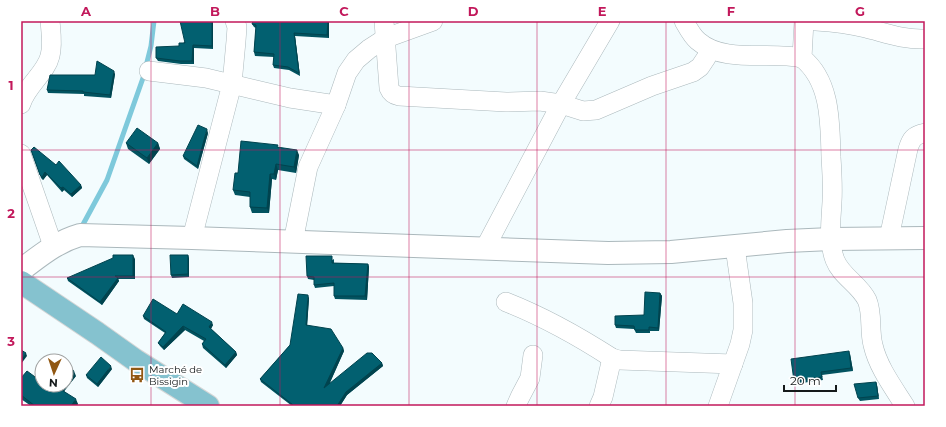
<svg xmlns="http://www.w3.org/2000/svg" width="946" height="427" font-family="Montserrat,sans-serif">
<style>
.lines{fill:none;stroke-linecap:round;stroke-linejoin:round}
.stream{stroke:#7ec9db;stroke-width:5}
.minor-casing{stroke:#abb8bc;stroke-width:20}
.tertiary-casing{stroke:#abb8bc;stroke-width:24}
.primary-casing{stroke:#d5d6d6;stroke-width:24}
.minor{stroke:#fff;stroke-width:19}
.tertiary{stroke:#fff;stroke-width:22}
.primary{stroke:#85c2cf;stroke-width:22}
.wall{fill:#025360}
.shaded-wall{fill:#01434e}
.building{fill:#026070;stroke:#01434e}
.grid{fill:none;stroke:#c2185b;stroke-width:1;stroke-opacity:0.55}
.labels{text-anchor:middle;stroke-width:4;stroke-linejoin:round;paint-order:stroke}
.poi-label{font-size:10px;fill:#14191a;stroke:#fff;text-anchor:start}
.neatline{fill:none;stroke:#c2185b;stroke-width:1.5}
.grid-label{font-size:13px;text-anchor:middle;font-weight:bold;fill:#c2185b}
</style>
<rect width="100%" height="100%" fill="#f3fcfe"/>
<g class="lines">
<path class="stream" d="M80,230L107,180L143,78L151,46L154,21"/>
<defs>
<g id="minor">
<path d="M384,21L389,88C391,93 394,95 399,96L506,102L540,101L561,104L583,111L596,110L652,86L693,72L700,67L706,58L710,50"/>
<path d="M684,21C688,28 692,36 698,41C724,64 770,51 802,58"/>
<path d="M804,21L802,58C831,81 830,123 831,157C832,172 833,187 832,202C831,221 828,242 835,260C841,276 859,284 867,300C873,314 869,330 873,345C878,367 893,387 905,406"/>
<path d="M816,21C833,22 850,24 866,28C886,33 904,40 925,39"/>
<path d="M149,71L206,78L290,98L336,105"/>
<path d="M21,104C26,86 46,73 50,56C53,45 51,32 50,21"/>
<path d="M21,154L53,246"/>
<path d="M192,238L232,84L236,41L237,27L235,21"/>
<path d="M889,238L908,149C911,139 914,135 925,133"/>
<path d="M293,242L308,167L336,105L347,73L356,60L369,49L386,38L433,21"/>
<path d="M485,248L561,104L610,21"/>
<path d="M506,302C544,317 578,336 612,358L619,360L733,364"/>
<path d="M516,406L520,397L530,378L533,355"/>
<path d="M599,406L603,397L612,358"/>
<path d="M718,406L740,344L743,330V303L735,247"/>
</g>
<path id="tertiary" d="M21,270C40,256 56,242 80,235L192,238L608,253L671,252L787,241L831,239L925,238"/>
<path id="primary" d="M21,282L97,333L135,360L208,406"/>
</defs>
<use href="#minor" class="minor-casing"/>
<use href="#tertiary" class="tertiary-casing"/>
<use href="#primary" class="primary-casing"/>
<use href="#minor" class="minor"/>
<use href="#tertiary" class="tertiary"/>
<use href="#primary" class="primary"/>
</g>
<g class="wall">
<path d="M213,21V49L194,48V64H181L158,61L156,58L179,46Z"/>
<path d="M329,21V38L295,36L300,76L289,70L274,68L273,65L274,57L255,56L254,52L256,28L254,27L252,24Z"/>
<path d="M115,74L111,98L84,96V94L48,93L47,90L95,75Z"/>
<path d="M208,133L198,169L184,159L183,156Z"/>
<path d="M126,143H158L160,149L149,164L128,149Z"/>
<path d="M278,147L299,155L296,173L278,170L276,180L272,179L269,213H252L250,207V197L235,195L233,190Z"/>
<path d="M31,150L81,185L82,188L72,197L64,190L62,192L47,175L43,180L41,178Z"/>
<path d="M188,255L189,259V277L172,278L171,275Z"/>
<path d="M135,259V279H118L119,281L102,305L68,281L67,278Z"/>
<path d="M334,259V263L368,264L369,267L367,300L335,299L334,296V286L315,288L314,285V280L308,279L307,276Z"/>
<path d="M660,293L662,296L659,331H650V333H636L634,329L616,328L615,325L644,315Z"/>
<path d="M309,298L307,325L343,348L344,351L329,385L382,363L383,366L347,395L340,406H292L261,382L260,379L290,345Z"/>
<path d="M177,314L213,325L211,329L236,352L237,355L226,368L203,348L202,344L204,341L185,330L164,350L160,346L158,343L165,333L144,319L143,316Z"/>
<path d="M850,354L853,371L822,375L823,380L795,384L794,381Z"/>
<path d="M112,369L98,387L87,378L86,375Z"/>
<path d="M76,376L64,391L78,404L76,406H31L21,399V378L42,385Z"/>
<path d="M876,382L877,385L879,399L860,401L858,398Z"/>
</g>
<g class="shaded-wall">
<path d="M212,21H213V49L212,46Z"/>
<path d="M328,21H329V38L327,35Z"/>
<path d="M294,33L295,36L300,76L299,73Z"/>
<path d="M193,45L194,48V64L192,61Z"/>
<path d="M114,71L115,74L111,98L110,95Z"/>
<path d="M207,129L208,133L198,169L197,166Z"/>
<path d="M158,143L160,149L149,164L147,158Z"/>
<path d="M297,150L299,155L296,173L294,167Z"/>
<path d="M276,164L278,170L276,180L274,174Z"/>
<path d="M45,172L47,175L43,180L42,177Z"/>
<path d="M270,174L272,179L269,213L267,208Z"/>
<path d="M81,185L82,188L72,197L71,194Z"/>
<path d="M63,187L64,190L62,192L61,188Z"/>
<path d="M133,255L135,259V279L133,276Z"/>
<path d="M188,255L189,259V277L188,274Z"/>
<path d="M368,264L369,267L367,300L365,296Z"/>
<path d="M118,278L119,281L102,305L100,302Z"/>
<path d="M660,293L662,296L659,331L658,328Z"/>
<path d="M308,295L309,298L307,328L306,325Z"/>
<path d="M212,322L213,325L210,330L209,327Z"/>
<path d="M183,326L185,330L164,350L163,347Z"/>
<path d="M343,348L344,351L326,391L324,388Z"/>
<path d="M849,351L850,354L853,371L851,368Z"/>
<path d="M236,352L237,355L226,368L225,365Z"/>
<path d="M26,353L27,356L21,364V359Z"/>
<path d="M382,363L383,366L347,395L340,406H337L346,392Z"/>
<path d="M111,366L112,369L98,387L97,384Z"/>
<path d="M74,371L76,376L62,394L60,389L63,385H66V381Z"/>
<path d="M876,382L877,385L879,399L878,396Z"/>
<path d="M76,399L78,404L76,406H71Z"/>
</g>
<g class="building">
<path d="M180,21H212V46L193,45L192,61H180L156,58V47L179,46V43H185Z"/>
<path d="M253,21H328L327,35L294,33L299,73L288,67L273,65L274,54L254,52L256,25L252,24Z"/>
<path d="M97,61L114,71L110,95L83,92V91L47,90L50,75H95Z"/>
<path d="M198,125L207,129L197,166L183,156Z"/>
<path d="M137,128L158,143L147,158L126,143Z"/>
<path d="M241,141L278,145L277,147L297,150L294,167L276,164L274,174H270L267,208L250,207V192L233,190L235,173H238Z"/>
<path d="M34,147L56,165L59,161L81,185L71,194L63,187L61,188L45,172L42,177L40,175L31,150Z"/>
<path d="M113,255H133V276H115L118,278L100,302L67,278L113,258Z"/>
<path d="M170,255H188V274L171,275Z"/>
<path d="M306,256H332V263L368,264L365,296H334V283L314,285V277L307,276Z"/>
<path d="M645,292L660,293L658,328L649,327V330H635L634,326L615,325V316L644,315Z"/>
<path d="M298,294L308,295L306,325L331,329L343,348L324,388L367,353H372L382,363L346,392L337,406H293V405L260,379L290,345Z"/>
<path d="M153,299L177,314L183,304L212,322L209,327L236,352L225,365L202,344L206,339L183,326L163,347L158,343L166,332L143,316Z"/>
<path d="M21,350L26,353L21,359Z"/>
<path d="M849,351L851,368L821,372L822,377L794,381L791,359Z"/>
<path d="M101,357L111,366L97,384L86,375Z"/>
<path d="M66,365L74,371L66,381Z"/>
<path d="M27,371L42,382V385H63L60,389L76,399L71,406H35L21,395V378Z"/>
<path d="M876,382L878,396L858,398L854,384Z"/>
</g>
<path class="grid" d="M151,21V406M280,21V406M409,21V406M537,21V406M666,21V406M795,21V406M21,150H925M21,277H925"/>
<defs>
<symbol id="bus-bare" viewBox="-9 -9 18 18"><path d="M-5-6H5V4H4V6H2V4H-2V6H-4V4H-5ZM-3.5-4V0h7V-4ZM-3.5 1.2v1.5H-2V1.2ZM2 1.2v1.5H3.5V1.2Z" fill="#915813" stroke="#fff" stroke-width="2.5" paint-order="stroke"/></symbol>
</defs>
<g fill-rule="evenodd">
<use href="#bus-bare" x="126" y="364" width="22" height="22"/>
</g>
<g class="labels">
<g class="poi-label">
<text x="149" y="373">Marché de<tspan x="149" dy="12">Bissigin</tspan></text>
</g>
</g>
<rect width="946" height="427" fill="none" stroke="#ffffff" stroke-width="44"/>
<g transform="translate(54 373) rotate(183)"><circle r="19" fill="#ffffff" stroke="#a1a3a3"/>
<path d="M0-3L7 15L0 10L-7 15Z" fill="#915813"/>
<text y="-6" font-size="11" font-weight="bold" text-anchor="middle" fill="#14191a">N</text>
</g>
<path d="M784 385v6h52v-6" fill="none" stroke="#14191a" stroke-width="2"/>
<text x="790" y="385" font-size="12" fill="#14191a" stroke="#ffffff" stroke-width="3" paint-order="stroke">20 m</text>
<rect x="22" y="22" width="902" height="383" class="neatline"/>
<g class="grid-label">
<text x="86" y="16">A</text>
<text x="215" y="16">B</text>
<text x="344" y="16">C</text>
<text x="473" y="16">D</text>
<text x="602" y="16">E</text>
<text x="731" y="16">F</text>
<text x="860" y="16">G</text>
<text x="11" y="90">1</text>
<text x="11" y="218">2</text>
<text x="11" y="346">3</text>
</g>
</svg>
